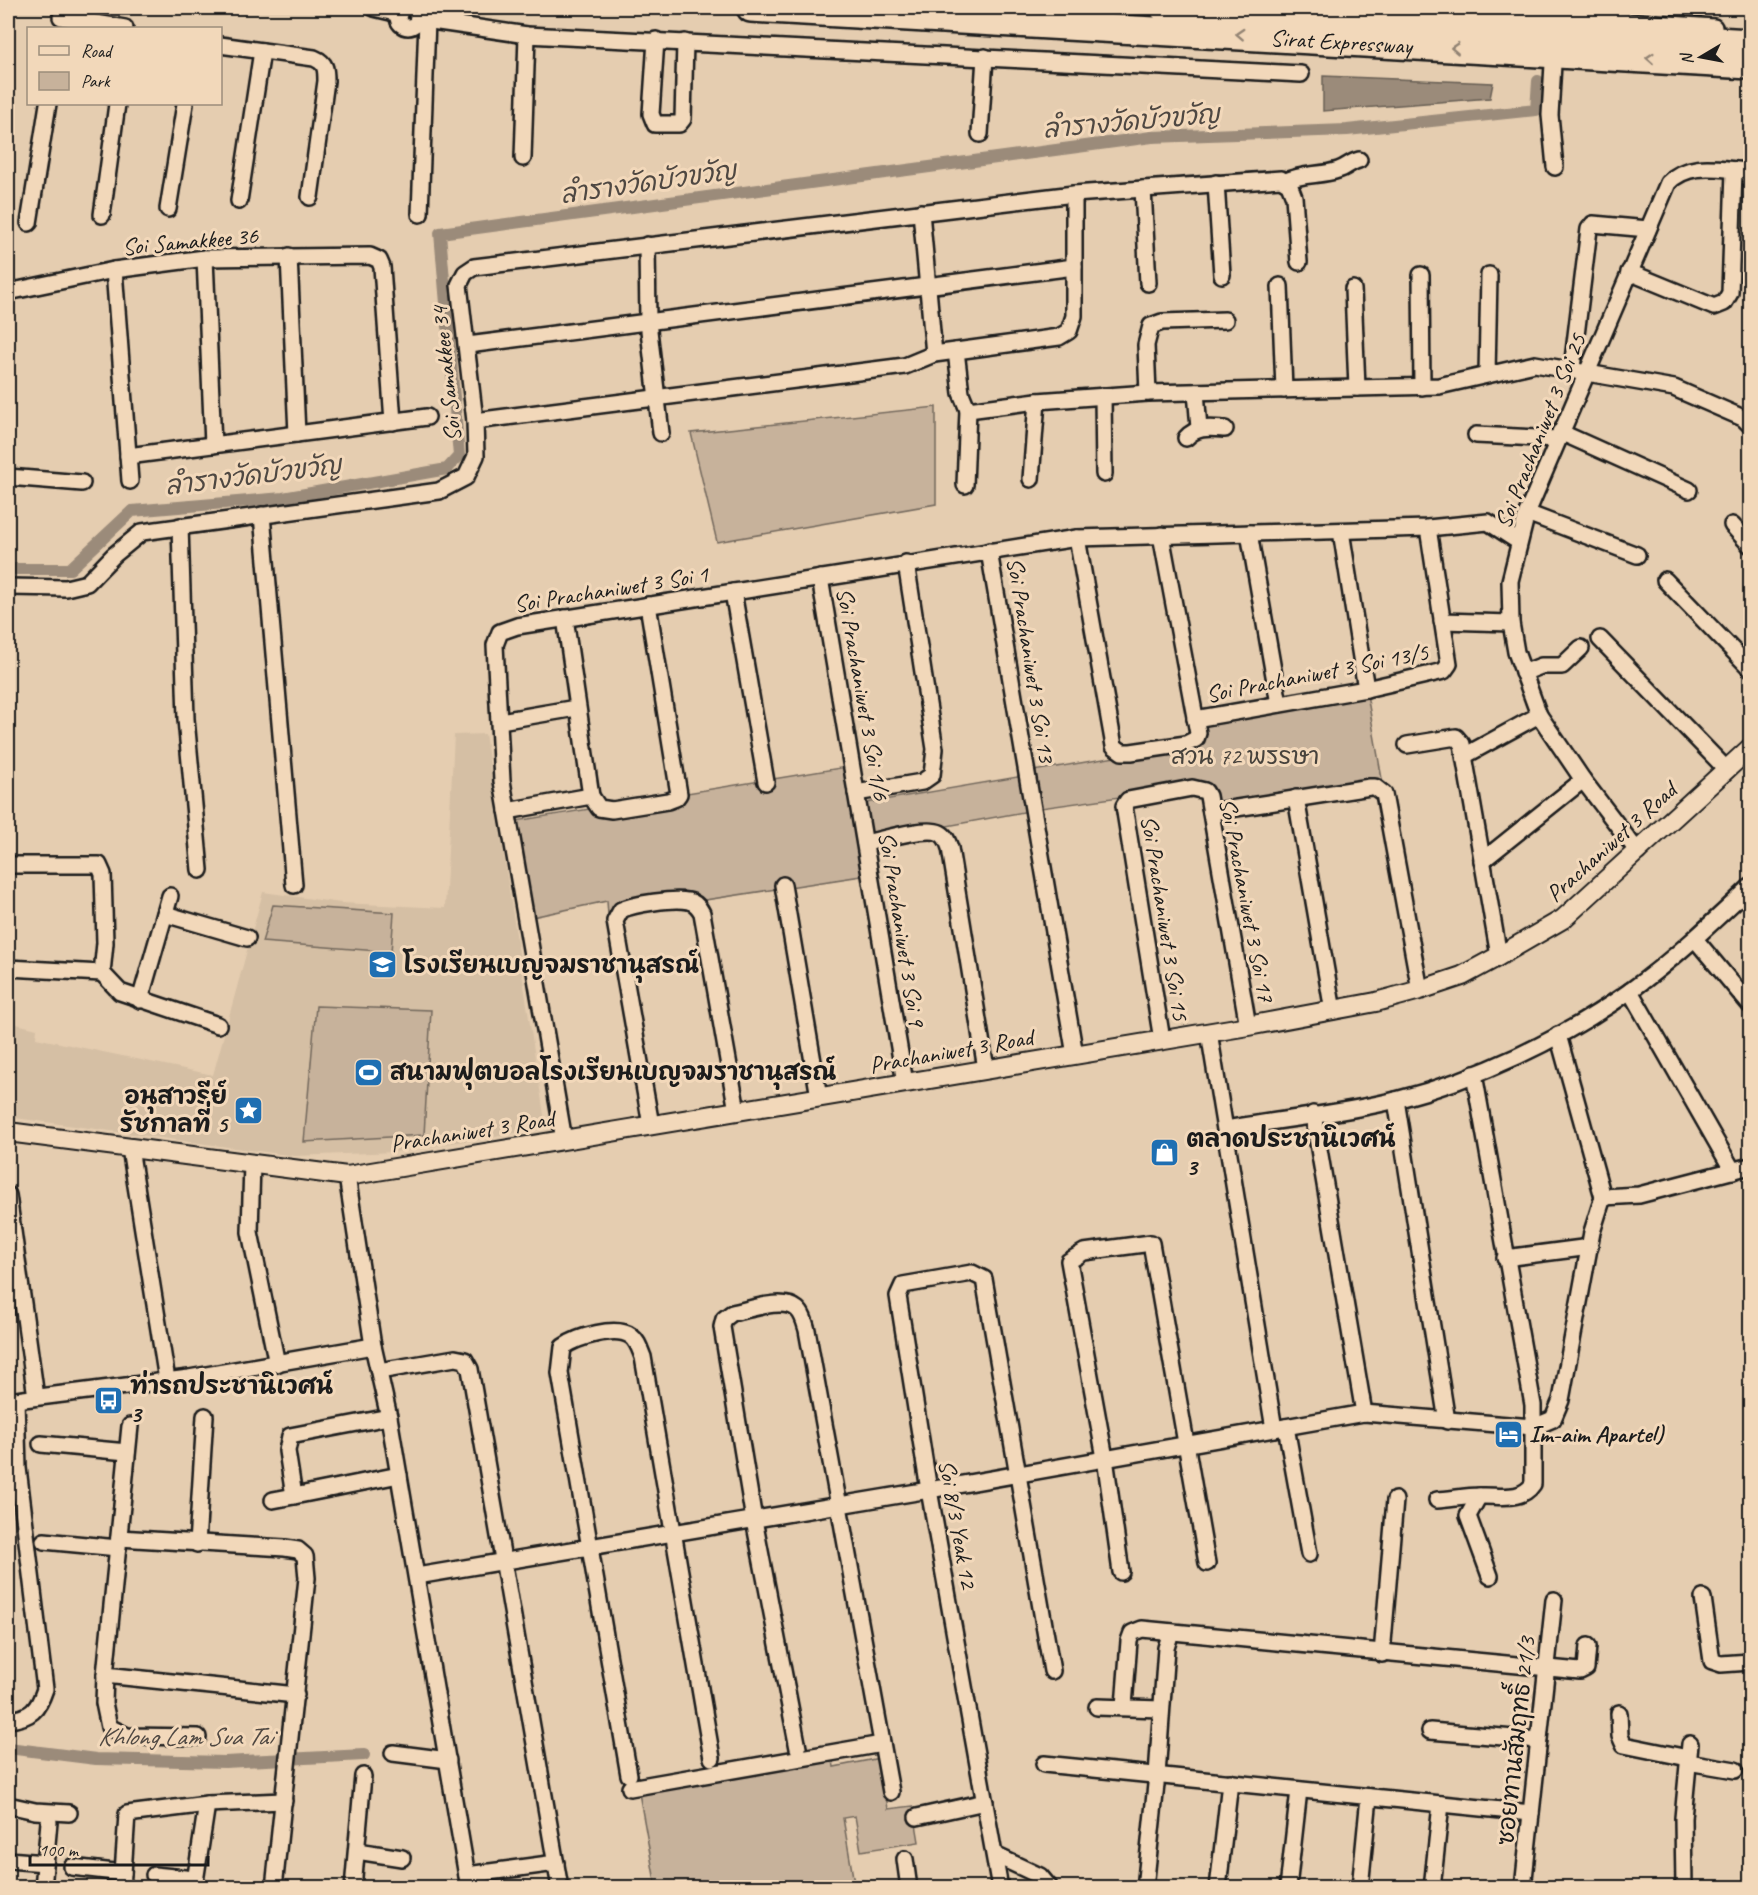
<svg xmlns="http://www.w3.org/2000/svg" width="1758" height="1895" font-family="Caveat,'Playpen Sans Thai',sans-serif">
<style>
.built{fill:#d5bfa4}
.green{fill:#c7b29b;stroke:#72675c;stroke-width:1.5}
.water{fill:#9b8b7a;stroke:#685f54;stroke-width:1.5}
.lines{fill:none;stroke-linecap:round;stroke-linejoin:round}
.canal{stroke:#9b8b7a;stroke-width:12}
.minor-casing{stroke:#1c1c1c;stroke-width:20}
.tertiary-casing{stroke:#1c1c1c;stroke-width:22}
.motorway-casing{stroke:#1c1c1c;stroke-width:32}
.minor{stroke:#f2d8ba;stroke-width:15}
.tertiary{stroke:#f2d8ba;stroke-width:18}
.motorway{stroke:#f2d8ba;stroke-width:27}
.oneway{stroke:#928373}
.labels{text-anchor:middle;stroke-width:6;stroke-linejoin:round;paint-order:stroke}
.street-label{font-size:24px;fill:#1c1c1c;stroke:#f2d8ba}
.park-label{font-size:24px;fill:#47423c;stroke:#f2d8ba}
.poi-label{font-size:24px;font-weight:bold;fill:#1c1c1c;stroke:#f2d8ba;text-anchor:start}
.water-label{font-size:26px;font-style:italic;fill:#4f4842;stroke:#f2d8ba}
</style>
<rect width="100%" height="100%" fill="#e5cdb0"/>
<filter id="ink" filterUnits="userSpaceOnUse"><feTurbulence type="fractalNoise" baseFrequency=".0167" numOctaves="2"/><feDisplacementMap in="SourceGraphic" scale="12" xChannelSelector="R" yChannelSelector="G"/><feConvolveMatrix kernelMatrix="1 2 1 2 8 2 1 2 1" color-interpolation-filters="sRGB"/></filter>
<g filter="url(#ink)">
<path class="built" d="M485,734L546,1128L395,1152L295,1156L8,1117V1022L37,1029L36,1038L213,1075L263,892L341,903L445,908L454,735Z"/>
<g class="green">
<path d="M936,407V504L717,542L691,433Z"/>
<path d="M1366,689L1382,779L1210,809L1205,785L1034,809L1027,772L1198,743L1194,717Z"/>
<path d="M846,767L855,805L1023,776L1029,811L859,842L861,876L608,915L607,901L532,917L516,821Z"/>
<path d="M273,905L394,913L391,952L262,942Z"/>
<path d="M316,1006L431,1010L424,1135L304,1142Z"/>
<path d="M880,1758L888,1809L913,1806L919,1842L861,1851L855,1816L843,1818L854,1883L826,1888L656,1887L639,1793L833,1760L834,1767Z"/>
</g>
<path class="water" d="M1323,76L1493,83L1490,98L1323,111Z"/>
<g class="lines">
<g class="canal">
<path d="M8,569H70L132,511L283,498L447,469L459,456L440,233L1152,137L1347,130L1536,110L1538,81"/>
<path d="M8,1748L96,1759L225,1762L364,1755"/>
</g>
<defs>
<g id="minor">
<circle cx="408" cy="17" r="10"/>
<path d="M374,8L399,14"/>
<path d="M1430,8L1714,27"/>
<path d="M61,17L125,28"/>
<path d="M418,19L527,35L1301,74"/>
<path d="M656,40L651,114L655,124H679L683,119L685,42"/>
<path d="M220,45L314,58C326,63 326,69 326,81L310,197"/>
<path d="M1553,64L1550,115L1555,167"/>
<path d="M980,134L985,57"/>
<path d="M523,158L527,35"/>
<path d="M1286,181C1303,173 1321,176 1338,170C1346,168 1350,162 1359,160"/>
<path d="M1216,183L1222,275"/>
<path d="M1143,189L1148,283"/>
<path d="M239,201L262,51"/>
<path d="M168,209L185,104"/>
<path d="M921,212L934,354"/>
<path d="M420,214L427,20"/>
<path d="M102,215L117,104"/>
<path d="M29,223L48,104"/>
<path d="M647,245L648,322L661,433"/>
<path d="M289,256L297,434"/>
<path d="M205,258L213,445"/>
<path d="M114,270L130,481"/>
<path d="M1629,272L1714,307L1724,303L1730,293L1734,170"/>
<path d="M1421,275L1422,387"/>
<path d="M1280,286L1284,390"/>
<path d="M1353,289L1357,388"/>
<path d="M8,292L114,270L205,258L370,256L379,260L382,267L393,422"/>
<path d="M468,345L1074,267"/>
<path d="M956,351L961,393L968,410L1037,401L1148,393L1439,386L1535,364L1674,388L1743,418L1750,425"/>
<path d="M1572,368L1589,229L1593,224L1648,229"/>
<path d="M1487,374L1489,275"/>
<path d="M1196,392L1199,428"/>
<path d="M1148,393L1146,345L1151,326L1162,322L1225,320"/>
<path d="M1103,396L1104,474"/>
<path d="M475,421L905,366L934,354L1059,337L1069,331L1074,316V194"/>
<path d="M1560,432L1689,490"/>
<path d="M1476,435L1557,439"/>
<path d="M1186,438C1197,426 1209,428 1225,429"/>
<path d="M128,456L427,417"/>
<path d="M8,477L82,483"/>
<path d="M1031,479L1037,401"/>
<path d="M965,485L968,410"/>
<path d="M1527,513L1637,555"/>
<path d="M262,515L294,885"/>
<path d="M1732,525L1750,545"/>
<path d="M180,526L186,719L200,870"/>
<path d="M1341,531L1366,689"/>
<path d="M1249,533L1279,704"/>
<path d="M1077,538L1114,746L1122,752H1131L1186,744L1196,739L1198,733L1161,535"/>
<path d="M989,551L1075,1055"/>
<path d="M820,578L905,1083"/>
<path d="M1665,580L1750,668"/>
<path d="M8,587L66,588L87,583L114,555L142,532L439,491L466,477L476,456L475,421L459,285L465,273L474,267L1074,194L1281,179L1289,184L1294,197L1299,262"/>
<path d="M733,592L766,782"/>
<path d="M565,618L591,796L599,808L612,810L668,801L676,798L679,794L648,605"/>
<path d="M1442,621L1511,623"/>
<path d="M1600,639L1727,770"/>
<path d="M1523,673L1541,666H1562L1581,648"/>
<path d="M1195,719L1366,689L1444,671L1449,664L1428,528"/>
<path d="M500,721L576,708"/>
<path d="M1407,745L1456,737L1462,744L1499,956"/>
<path d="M1466,755L1539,715"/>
<path d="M856,793L922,782L932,775L935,749L906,563"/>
<path d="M1296,798L1333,1011"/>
<path d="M507,811L591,796"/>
<path d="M1211,812L1370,787H1375L1384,794L1420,990"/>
<path d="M865,843C881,840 926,826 940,833C946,836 948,842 950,848L986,1069"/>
<path d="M1638,852L1583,780L1539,715L1516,652L1511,623L1510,581L1527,513L1668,183C1690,160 1721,170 1750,171"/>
<path d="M1482,861L1583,780"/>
<path d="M8,865H99L103,874L105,943L102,973"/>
<path d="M783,885L819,1097"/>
<path d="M165,914L247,938"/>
<path d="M1695,939L1750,1005"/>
<path d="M8,968L102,973"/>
<path d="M102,973L120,992L218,1025"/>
<path d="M1630,991L1733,1171"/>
<path d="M140,1000L170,896"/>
<path d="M1209,1032L1274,1429"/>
<path d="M1162,1040L1124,806L1128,800L1192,788L1205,791L1208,796L1248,1026"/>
<path d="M1396,1100L1447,1421"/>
<path d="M1313,1114L1364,1413"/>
<path d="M651,1125L615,921L621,910C634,904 673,898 688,901C695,902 699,907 702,913L737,1111"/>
<path d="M1226,1129C1282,1119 1341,1114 1396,1100C1478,1079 1561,1040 1630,991C1673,960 1712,923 1750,887"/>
<path d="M564,1140L502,781L495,645L500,632L517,626L1077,538L1428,528L1488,522L1519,542"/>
<path d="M130,1148L167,1380"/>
<path d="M252,1163L250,1232L277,1364"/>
<path d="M347,1176L373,1346L389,1417L469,1888"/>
<path d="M8,1195L36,1397"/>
<path d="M1603,1197L1639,1195L1750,1166"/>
<path d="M1505,1258L1590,1247"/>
<path d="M379,1371L455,1358L465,1360L470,1369L560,1888"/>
<path d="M8,1401L189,1378L373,1346"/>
<path d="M389,1417L290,1436L287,1451L294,1496L399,1475"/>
<path d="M130,1426L105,1675L104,1703L109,1727L127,1736L198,1737"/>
<path d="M1286,1427L1309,1554"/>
<path d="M41,1444L127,1452"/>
<path d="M1479,1496L1468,1516L1490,1576"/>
<path d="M273,1500L294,1496"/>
<path d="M1437,1500C1452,1499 1466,1496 1480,1496C1499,1495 1521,1502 1533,1484V1405L1474,1074"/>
<path d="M119,1538L285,1548L298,1550L305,1556L307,1578L274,1888"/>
<path d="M44,1541L118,1548"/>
<path d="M197,1544L205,1416"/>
<path d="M1121,1572L1105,1458L1069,1261L1084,1252L1151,1243L1207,1563"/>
<path d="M417,1576L929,1490L1364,1413L1534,1427L1553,1419L1561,1400L1592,1232L1603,1197L1558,1035"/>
<path d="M1703,1598L1712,1661L1721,1664L1750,1662"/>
<path d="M1382,1654L1395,1500"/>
<path d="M105,1675L296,1695"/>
<path d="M1124,1706L1129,1641L1132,1633L1142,1629L1580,1671L1586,1668L1588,1646"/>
<path d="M1097,1707L1161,1709"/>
<path d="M1619,1713L1620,1736L1624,1745L1688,1758"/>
<path d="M8,1720C31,1718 38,1710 45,1689L18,1468L16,1400"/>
<path d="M1430,1731L1538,1740"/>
<path d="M798,1748L754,1520L722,1327L724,1319L732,1313C748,1310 783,1297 797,1309C803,1314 805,1323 807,1330L891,1792"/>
<path d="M393,1753L448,1760"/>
<path d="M1688,1762L1735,1770"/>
<path d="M1044,1764L1531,1813"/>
<path d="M629,1775L560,1373L563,1347C577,1337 616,1325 631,1336C638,1341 640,1350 643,1357L712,1758"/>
<path d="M630,1788L882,1744"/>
<path d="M8,1805L35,1811L69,1813"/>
<path d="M917,1817L985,1802"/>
<path d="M357,1851L402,1858"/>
<path d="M995,1855L1040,1876L1050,1888"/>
<path d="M905,1859L909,1888"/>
<path d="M8,1860L45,1863"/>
<path d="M72,1867L123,1873"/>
<path d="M154,1875L195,1879"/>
<path d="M467,1875L556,1863"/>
<path d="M43,1888L49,1822"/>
<path d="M122,1888L127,1814L207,1804L284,1801"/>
<path d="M194,1888L207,1804"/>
<path d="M353,1888L363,1776"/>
<path d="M1000,1888L929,1490L898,1296L903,1285L972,1273L984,1279L1052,1671"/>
<path d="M1145,1888L1157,1775L1166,1648L1171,1632"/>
<path d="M1218,1888L1230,1782"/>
<path d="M1288,1888L1299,1790"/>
<path d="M1360,1888L1369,1797"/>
<path d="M1432,1888L1441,1804"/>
<path d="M1523,1888L1554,1600"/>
<path d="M1684,1888L1683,1818L1690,1744"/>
</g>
<path id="tertiary" d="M8,1132L347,1176L1248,1026L1376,1002L1420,990L1462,976L1499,956L1563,919L1750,748"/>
<g id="motorway">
<path id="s1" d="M751,8L1750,65"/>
<path d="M1164,8L1750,43"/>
</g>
</defs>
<use href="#minor" class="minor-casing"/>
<use href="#tertiary" class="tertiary-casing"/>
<use href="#motorway" class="motorway-casing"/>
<use href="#minor" class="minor"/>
<use href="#tertiary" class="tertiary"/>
<use href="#motorway" class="motorway"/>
</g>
<defs><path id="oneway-chevron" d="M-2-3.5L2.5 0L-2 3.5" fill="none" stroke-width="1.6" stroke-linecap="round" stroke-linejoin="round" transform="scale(1.5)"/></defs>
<g class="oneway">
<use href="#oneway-chevron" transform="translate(1240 34) rotate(-177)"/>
<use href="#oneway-chevron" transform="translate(1455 48) rotate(-177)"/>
<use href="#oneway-chevron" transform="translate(1650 58) rotate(-176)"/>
</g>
</g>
<defs>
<symbol id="school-square" viewBox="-11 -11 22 22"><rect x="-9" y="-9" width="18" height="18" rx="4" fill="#1f6fb2" stroke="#f2d8ba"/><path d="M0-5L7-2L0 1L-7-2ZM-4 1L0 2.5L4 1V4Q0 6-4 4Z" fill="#fff"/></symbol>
<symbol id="stadium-square" viewBox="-11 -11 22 22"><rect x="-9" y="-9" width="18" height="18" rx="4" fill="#1f6fb2" stroke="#f2d8ba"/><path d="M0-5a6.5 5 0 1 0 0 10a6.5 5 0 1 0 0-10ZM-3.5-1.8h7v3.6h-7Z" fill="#fff"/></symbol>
<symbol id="sight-square" viewBox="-11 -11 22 22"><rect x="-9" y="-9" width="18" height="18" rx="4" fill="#1f6fb2" stroke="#f2d8ba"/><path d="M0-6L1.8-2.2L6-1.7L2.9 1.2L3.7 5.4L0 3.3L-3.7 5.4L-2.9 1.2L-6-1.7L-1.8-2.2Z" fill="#fff"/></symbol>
<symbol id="shop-square" viewBox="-11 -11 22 22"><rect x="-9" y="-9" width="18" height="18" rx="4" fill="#1f6fb2" stroke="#f2d8ba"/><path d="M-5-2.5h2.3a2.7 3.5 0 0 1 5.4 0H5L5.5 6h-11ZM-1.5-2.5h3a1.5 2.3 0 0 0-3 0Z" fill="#fff"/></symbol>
<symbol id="bus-square" viewBox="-11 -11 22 22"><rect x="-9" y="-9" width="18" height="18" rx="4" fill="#1f6fb2" stroke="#f2d8ba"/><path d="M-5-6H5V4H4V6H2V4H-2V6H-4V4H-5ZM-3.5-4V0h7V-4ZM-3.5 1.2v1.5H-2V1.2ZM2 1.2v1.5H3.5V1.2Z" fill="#fff"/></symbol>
<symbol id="hotel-square" viewBox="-11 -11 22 22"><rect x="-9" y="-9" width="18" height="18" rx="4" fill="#1f6fb2" stroke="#f2d8ba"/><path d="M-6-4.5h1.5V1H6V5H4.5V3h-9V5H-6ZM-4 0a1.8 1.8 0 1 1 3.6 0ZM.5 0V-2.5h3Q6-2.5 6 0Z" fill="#fff"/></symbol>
</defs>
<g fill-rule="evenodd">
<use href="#school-square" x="366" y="948" width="33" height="33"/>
<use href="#stadium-square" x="352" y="1056" width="33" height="33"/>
<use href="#sight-square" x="232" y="1094" width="33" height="33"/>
<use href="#shop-square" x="1148" y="1136" width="33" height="33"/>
<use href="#bus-square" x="92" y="1384" width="33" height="33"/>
<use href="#hotel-square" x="1492" y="1418" width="33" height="33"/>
</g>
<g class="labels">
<g class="street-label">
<text dy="8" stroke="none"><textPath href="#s1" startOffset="591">Sirat Expressway</textPath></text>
<text transform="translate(190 241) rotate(-5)" y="8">Soi Samakkee 36</text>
<text transform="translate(446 374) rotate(-96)" y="8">Soi Samakkee 34</text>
<text transform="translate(1540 431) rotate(-68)" y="8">Soi Prachaniwet 3 Soi 25</text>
<text transform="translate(611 589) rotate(-9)" y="8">Soi Prachaniwet 3 Soi 1</text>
<text transform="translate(1031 660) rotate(81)" y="8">Soi Prachaniwet 3 Soi 13</text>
<text transform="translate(1317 673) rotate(-11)" y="8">Soi Prachaniwet 3 Soi 13/5</text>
<text transform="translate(863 694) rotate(80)" y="8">Soi Prachaniwet 3 Soi 1/6</text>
<text transform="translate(1611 842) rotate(-42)" y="8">Prachaniwet 3 Road</text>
<text transform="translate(1247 900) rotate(79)" y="8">Soi Prachaniwet 3 Soi 17</text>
<text transform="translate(1165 918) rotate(81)" y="8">Soi Prachaniwet 3 Soi 15</text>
<text transform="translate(902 929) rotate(81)" y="8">Soi Prachaniwet 3 Soi 9</text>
<text transform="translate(951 1051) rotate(-10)" y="8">Prachaniwet 3 Road</text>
<text transform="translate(472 1131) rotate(-9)" y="8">Prachaniwet 3 Road</text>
<text transform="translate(958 1524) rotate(80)" y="8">Soi 8/3 Yeak 12</text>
<text transform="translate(1516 1741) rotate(-84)" y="8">ซอยทานสัมฤทธิ์ 21/3</text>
</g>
<g class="park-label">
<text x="1245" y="764">สวน 72 พรรษา</text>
</g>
<g class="poi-label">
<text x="403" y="973">โรงเรียนเบญจมราชานุสรณ์</text>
<text x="390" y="1080">สนามฟุตบอลโรงเรียนเบญจมราชานุสรณ์</text>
<text x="227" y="1104" text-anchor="end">อนุสาวรีย์<tspan x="227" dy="28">รัชกาลที่ 5</tspan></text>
<text x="1186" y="1147">ตลาดประชานิเวศน์<tspan x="1186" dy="28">3</tspan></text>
<text x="130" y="1394">ท่ารถประชานิเวศน์<tspan x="130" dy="28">3</tspan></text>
<text x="1529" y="1442">Im-aim Apartel)</text>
</g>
<g class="water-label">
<text transform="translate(1131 121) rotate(-5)" y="9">ลำรางวัดบัวขวัญ</text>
<text transform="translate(648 182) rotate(-8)" y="9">ลำรางวัดบัวขวัญ</text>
<text transform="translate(253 475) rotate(-7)" y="9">ลำรางวัดบัวขวัญ</text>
<text x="185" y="1745">Khlong Lam Sua Tai</text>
</g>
</g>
<rect width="1758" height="1895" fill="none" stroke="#f2d8ba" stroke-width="30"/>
<rect x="15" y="15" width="1728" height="1865" fill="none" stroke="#1c1c1c" stroke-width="2" filter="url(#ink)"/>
<rect x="27" y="27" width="195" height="78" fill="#f2d8ba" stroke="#9c8d7b" stroke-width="1.5"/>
<rect x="39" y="46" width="30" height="9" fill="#f2d8ba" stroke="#9c8d7b" stroke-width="1.5"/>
<text x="81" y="57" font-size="18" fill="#1c1c1c">Road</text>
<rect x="39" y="72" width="30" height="18" fill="#c7b29b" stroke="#9c8d7b" stroke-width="1.5"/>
<text x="81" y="87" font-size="18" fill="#1c1c1c">Park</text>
<g transform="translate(1701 57) rotate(260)" stroke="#f2d8ba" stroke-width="4.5" paint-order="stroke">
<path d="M0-4.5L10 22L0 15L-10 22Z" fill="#1c1c1c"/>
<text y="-9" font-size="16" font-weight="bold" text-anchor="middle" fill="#1c1c1c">N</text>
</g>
<path d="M30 1856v9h178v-9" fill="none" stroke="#1c1c1c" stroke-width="3"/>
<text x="39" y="1856" font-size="18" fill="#1c1c1c" stroke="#f2d8ba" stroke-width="4.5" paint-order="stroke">100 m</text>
</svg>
